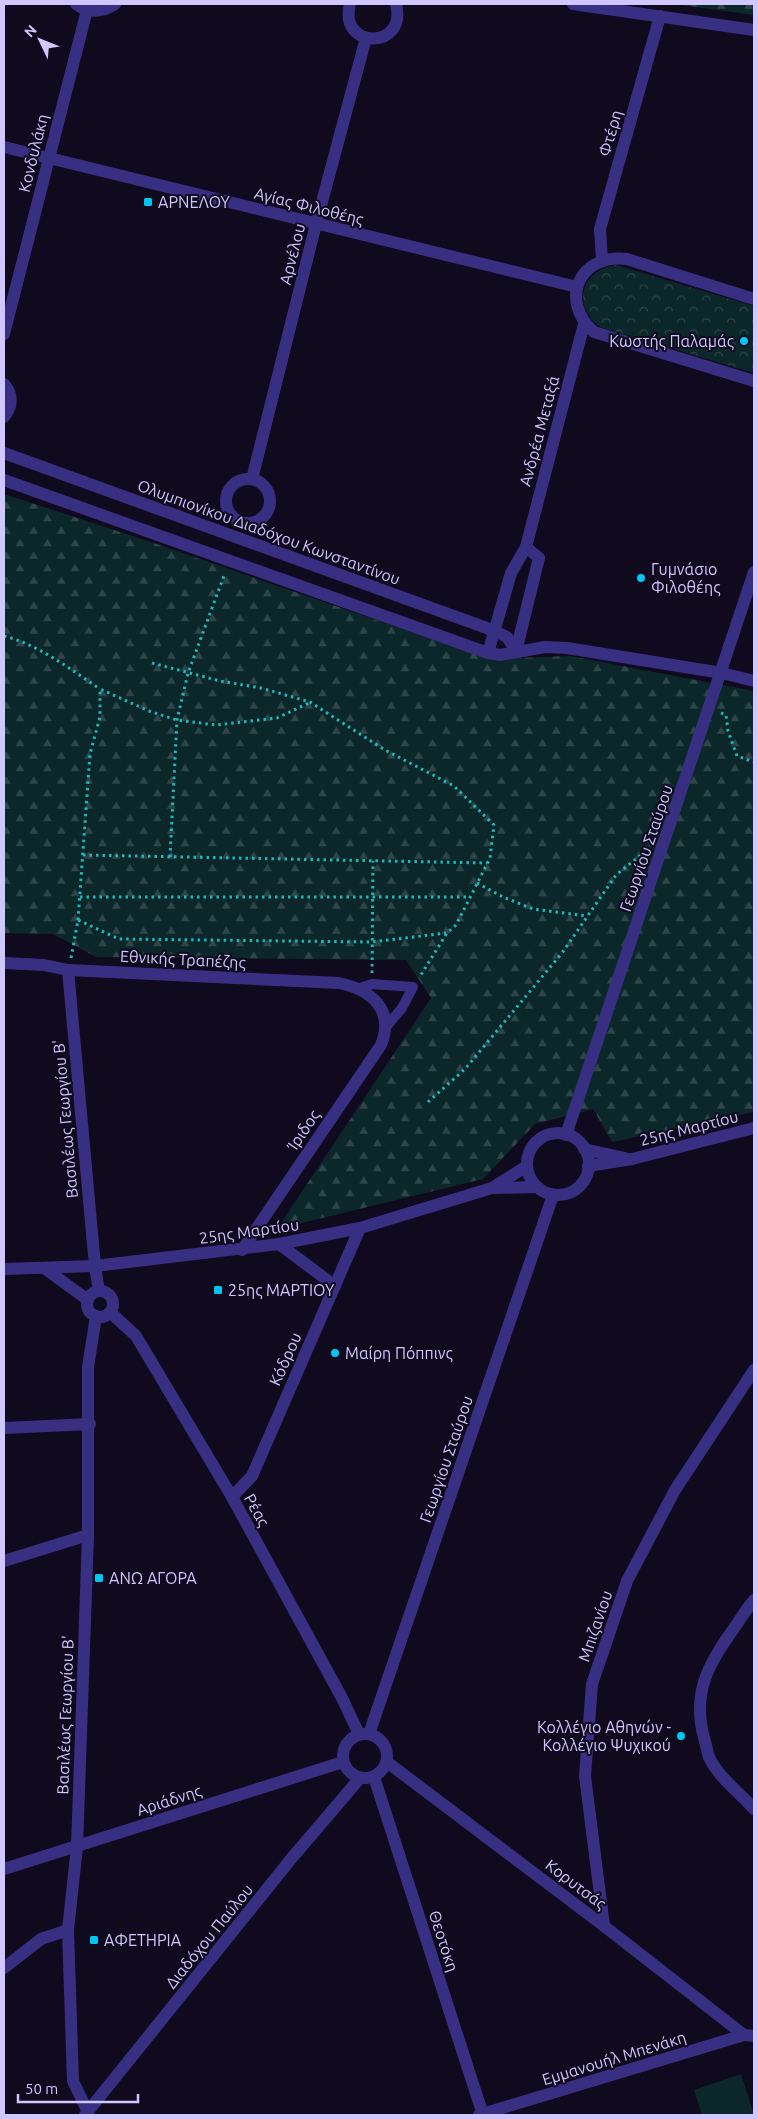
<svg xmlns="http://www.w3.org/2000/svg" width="758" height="2119" font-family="Ubuntu,sans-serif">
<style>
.grass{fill:#0c2729}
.forest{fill:url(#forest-firs)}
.park{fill:url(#park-crowns)}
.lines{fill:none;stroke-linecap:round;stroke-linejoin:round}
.path{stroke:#20b7ba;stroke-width:3;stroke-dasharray:2.5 4;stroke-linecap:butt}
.service{stroke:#392f82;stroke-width:10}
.minor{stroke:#392f82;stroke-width:12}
.poi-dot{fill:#00c7f2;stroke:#0f0a1e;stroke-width:2}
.labels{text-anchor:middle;stroke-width:4;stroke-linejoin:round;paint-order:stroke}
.street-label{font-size:16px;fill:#d1c7ff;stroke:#0f0a1e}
.poi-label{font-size:16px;fill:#d1c7ff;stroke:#0f0a1e;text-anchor:start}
</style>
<defs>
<pattern id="forest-firs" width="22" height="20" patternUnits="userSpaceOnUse" patternTransform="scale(1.25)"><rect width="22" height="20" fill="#0c2729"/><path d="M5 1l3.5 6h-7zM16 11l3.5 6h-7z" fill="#2e4549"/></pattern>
<pattern id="park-crowns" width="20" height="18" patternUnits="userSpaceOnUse" patternTransform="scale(1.25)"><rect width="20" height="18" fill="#0c2729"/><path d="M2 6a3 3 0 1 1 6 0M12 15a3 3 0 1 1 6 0" fill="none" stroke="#2e4549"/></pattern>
</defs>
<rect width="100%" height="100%" fill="#0f0a1e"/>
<path class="grass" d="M741,2074L754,2115H702L694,2090Z"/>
<g class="forest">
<path d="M674,4H754V15Z"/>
<path d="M4,494L154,543L489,659L570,656L754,691V1112L612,1142L593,1109L535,1124L483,1179L277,1229L431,998L406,960L96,957L53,934L4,933Z"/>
</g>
<path class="park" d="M616,265L754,306V373L600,327C572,306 580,270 616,265Z"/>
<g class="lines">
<g class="path">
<path d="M4,636C39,645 70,669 100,689"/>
<path d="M152,663L220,681L261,688L310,702L385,750L454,786L494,825L490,858L487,864L456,925L447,933L419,978"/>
<path d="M721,713L726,715L728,731L737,756L754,762"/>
<path d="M83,855L487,863"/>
<path d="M170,857L177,720L188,673L225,573"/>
<path d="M477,883L503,897L533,909L587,916"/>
<path d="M80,897H469"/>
<path d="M78,920L90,754L100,717V689L149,711L177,720L216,725L277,718L309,703"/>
<path d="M71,958L78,920L119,939L372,942L446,933"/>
<path d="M372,973L373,861"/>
<path d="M428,1102L465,1069L562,953L616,875L647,850"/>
</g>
<path class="service" d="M360,988L372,984L413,987L402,1008L386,1027"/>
<g class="minor">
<path d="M76,4C88,14 103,12 115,4"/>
<path d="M350,4C338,50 408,50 396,4"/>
<path d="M573,4L754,30"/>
<path d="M4,147L577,287"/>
<path d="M602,260L600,229L660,16"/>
<path d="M754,299L627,259C580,253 558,300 594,332L754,381"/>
<path d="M4,334L87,10"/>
<path d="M4,384C13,394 13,406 4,417"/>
<path d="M4,453L495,631L507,637L516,651"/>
<circle cx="248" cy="501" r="22"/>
<path d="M252,479L316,224L366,38"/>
<path d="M4,480L488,653L500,655L545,647L567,648L722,673L754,681"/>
<path d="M516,651L539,558L526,547"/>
<path d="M488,653L511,573L526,547L584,324"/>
<path d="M4,963L44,965L68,970L339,983C372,990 395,1010 381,1045L242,1250"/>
<path d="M68,970L95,1266L99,1291"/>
<circle cx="558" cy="1164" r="31"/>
<path d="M566,1135L754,572"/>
<path d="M584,1149L625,1158"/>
<path d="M588,1166L632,1159L754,1128"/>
<path d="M492,1188L537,1187"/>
<path d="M279,1244L335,1286"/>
<path d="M44,1268L88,1300"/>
<path d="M4,1269L95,1266L279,1244L360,1228L492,1188L527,1166"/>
<circle cx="100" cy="1304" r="13"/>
<path d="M110,1312L136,1336L232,1497L342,1698L359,1734"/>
<path d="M4,1428L90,1424"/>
<path d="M232,1497L252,1476L360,1228"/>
<path d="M4,1561L88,1535"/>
<path d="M754,1600L747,1609C718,1653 689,1682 704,1738C706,1744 707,1751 709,1757C718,1777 740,1793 754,1809"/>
<circle cx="365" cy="1756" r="22"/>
<path d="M369,1734L553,1195"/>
<path d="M387,1762L604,1926L744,2035"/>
<path d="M374,1777L483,2115"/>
<path d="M4,1869L343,1762"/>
<path d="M604,1926L585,1776L592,1684L627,1581L675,1490L754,1370"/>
<path d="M4,1968L41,1939L68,1930"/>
<path d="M88,2112L73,2081L68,1930L77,1847L88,1535V1367L96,1316"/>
<path d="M85,2115L291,1859L360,1778"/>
<path d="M479,2115L744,2035L754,2036"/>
</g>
</g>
<g class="poi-dot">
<rect x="143" y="197" width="10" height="10" rx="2.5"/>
<circle cx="744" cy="341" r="5"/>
<circle cx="641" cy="578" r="5"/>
<rect x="213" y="1285" width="10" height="10" rx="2.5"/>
<circle cx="335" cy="1353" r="5"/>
<rect x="94" y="1573" width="10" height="10" rx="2.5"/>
<circle cx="681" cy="1736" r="5"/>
<rect x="89" y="1935" width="10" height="10" rx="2.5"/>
</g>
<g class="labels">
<g class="street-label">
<text transform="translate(610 133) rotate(-74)" y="6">Φτέρη</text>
<text transform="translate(33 153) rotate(-76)" y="6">Κονδυλάκη</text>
<text transform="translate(309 206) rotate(14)" y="6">Αγίας Φιλοθέης</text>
<text transform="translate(292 254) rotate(-76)" y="6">Αρνέλου</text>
<text transform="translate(539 431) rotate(-75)" y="6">Ανδρέα Μεταξά</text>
<text transform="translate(269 532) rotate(20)" y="6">Ολυμπιονίκου Διαδόχου Κωνσταντίνου</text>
<text transform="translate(646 848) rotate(-71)" y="6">Γεωργίου Σταύρου</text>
<text transform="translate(183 959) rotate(3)" y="6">Εθνικής Τραπέζης</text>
<text transform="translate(65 1119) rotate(-95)" y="6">Βασιλέως Γεωργίου Β'</text>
<text transform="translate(689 1128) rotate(-14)" y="6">25ης Μαρτίου</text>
<text transform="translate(303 1130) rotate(-56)" y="6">Ίριδος</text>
<text transform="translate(249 1231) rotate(-8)" y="6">25ης Μαρτίου</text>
<text transform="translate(285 1359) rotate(-66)" y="6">Κόδρου</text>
<text transform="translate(446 1459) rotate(-71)" y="6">Γεωργίου Σταύρου</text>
<text transform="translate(257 1510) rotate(61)" y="6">Ρέας</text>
<text transform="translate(595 1626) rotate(-71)" y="6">Μπιζανίου</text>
<text transform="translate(65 1715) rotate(-88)" y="6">Βασιλέως Γεωργίου Β'</text>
<text transform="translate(169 1800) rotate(-18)" y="6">Αριάδνης</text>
<text transform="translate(576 1884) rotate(37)" y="6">Κορυτσάς</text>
<text transform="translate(209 1936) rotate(-51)" y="6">Διαδόχου Παύλου</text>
<text transform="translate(444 1941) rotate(72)" y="6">Θεοτόκη</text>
<text transform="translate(614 2058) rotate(-17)" y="6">Εμμανουήλ Μπενάκη</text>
</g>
<g class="poi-label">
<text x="158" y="208">ΑΡΝΕΛΟΥ</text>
<text x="734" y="347" text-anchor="end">Κωστής Παλαμάς</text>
<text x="651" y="575">Γυμνάσιο<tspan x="651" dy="18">Φιλοθέης</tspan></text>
<text x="228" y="1296">25ης ΜΑΡΤΙΟΥ</text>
<text x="345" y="1359">Μαίρη Πόππινς</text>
<text x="109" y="1584">ΑΝΩ ΑΓΟΡΑ</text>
<text x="671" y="1733" text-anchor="end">Κολλέγιο Αθηνών -<tspan x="671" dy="18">Κολλέγιο Ψυχικού</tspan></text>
<text x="104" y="1946">ΑΦΕΤΗΡΙΑ</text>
</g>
</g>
<rect width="758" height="2119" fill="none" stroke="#d1c7ff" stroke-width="10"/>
<g transform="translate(40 40) rotate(313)" stroke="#0f0a1e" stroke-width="4" paint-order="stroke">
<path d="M0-4L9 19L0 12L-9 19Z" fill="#d1c7ff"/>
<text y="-8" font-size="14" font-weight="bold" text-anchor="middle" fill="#d1c7ff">N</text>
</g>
<path d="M18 2094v8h120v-8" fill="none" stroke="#d1c7ff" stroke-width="2.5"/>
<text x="25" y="2094" font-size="15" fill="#d1c7ff" stroke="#0f0a1e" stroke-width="4" paint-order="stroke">50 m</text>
</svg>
